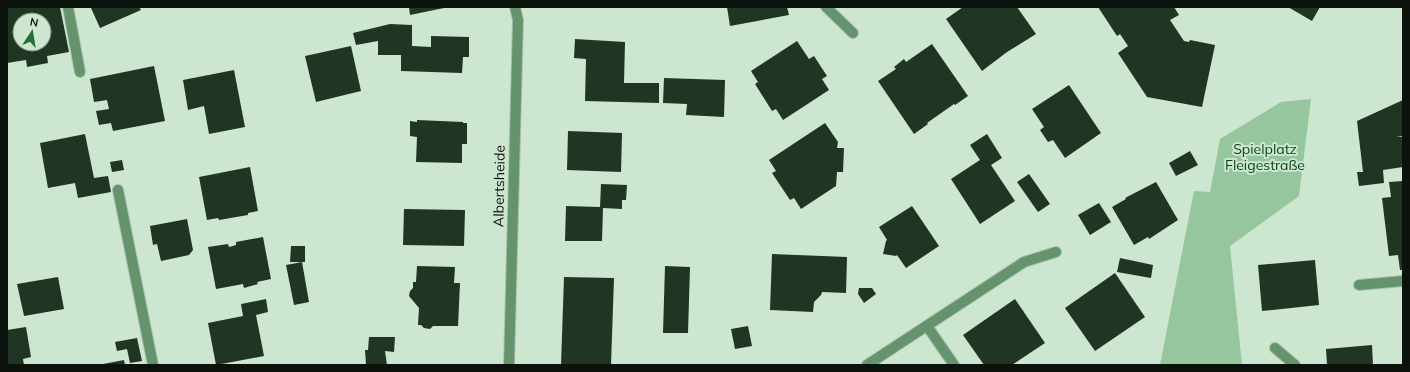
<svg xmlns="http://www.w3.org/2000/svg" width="1410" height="372" font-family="Mulish,sans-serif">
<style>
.green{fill:#96c69d}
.building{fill:#213524;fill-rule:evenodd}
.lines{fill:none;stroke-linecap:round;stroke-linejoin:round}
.service-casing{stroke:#aac0ad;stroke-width:12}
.minor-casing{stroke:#aac0ad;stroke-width:12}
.service{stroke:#65946c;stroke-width:10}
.minor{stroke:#65946c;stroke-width:10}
.labels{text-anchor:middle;stroke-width:4;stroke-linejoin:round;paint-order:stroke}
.park-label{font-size:14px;fill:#053f17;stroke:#cde6d0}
.street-label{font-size:14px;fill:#0a120b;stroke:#cde6d0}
</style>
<rect width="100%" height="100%" fill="#cde6d0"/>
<path class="green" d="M1311,99L1299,196L1230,246L1242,365H1160L1194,191L1210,192L1220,139L1281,102Z"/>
<g class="building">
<path d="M7,7H60L69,52L47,56L48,63L27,67L26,60L7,63ZM20,20H44V44H20Z"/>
<path d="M94,7H139L141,10L100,28L91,8Z"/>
<path d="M409,7H444V8L410,15Z"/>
<path d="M727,7H787L789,15L730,26Z"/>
<path d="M963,7H1017L1036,34L1007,52L982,71L946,19Z"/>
<path d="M1098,7H1174L1179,15L1170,20L1184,41L1189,42L1190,40L1215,45L1202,107L1147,97L1118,53L1128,46L1120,34L1117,36Z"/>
<path d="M1288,7H1320L1312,21Z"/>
<path d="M390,24L412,25V46L431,47V36L469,37V57H463L462,73L401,71V55H378V41L356,45L353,33Z"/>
<path d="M575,39L625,42L624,83H659V103L585,101L586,59L574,58Z"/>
<path d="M797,41L809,59L814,56L827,76L822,79L829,90L783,120L776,109L772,111L755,84L758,82L751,71Z"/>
<path d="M932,44L968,96L955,105L954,104L927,123L928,124L914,134L878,81L896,69L894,67L904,59L906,62Z"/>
<path d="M351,46L361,91L316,102L305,56Z"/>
<path d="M154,66L165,121L113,131L111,123L99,125L96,111L109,109L107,100L94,102L90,79Z"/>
<path d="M234,70L245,127L209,134L204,106L188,110L183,80Z"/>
<path d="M664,78L725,80L724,117L686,115L687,104L663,103Z"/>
<path d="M1069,85L1101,133L1065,158L1053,140L1048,142L1040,130L1044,127L1032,109Z"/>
<path d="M1403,100V136L1396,137H1403V167L1383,170L1384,183L1359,186L1357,172H1363L1357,121Z"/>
<path d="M417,120L463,122V123H467V144H462V163L416,162L417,137L410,136V121L417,122Z"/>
<path d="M825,123L838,142L837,148H844L843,172H837L836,186L801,209L794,198L790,200L772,173L776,171L769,160Z"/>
<path d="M568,131L622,133L621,172L567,170Z"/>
<path d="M85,134L94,178L108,176L111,192L78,198L75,183L48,188L40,143Z"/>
<path d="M987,134L1002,158L991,165L1015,201L980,224L951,179L980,160L970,145Z"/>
<path d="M1190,151L1198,165L1176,176L1169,163Z"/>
<path d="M122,160L124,170L112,172L110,162Z"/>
<path d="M250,167L258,211L248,213V215L219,220L218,218L207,220L199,177Z"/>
<path d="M1029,174L1050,204L1038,212L1017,182Z"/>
<path d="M1403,181V270H1400L1398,255L1389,256L1382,198L1391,197L1389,182Z"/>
<path d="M1156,182L1178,220L1149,239L1148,237L1134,245L1112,207L1126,199L1125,198Z"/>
<path d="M601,184L627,185L626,200H622V209L603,208L602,241H565L566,206L600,207Z"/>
<path d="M1099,203L1111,222L1090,235L1078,215Z"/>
<path d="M912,206L939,246L906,268L897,255L896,256L883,254L886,241L887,240L879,227Z"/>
<path d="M404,209L465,210L464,246L403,245Z"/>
<path d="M187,219L193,250L189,255L161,261L157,244L153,245L150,226Z"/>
<path d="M263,237L271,279L257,282L258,284L244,288L243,284L216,289L208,247L228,244L229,247L236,245V242Z"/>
<path d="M291,246H305V262H290Z"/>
<path d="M772,254L847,257L846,293L822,292L821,295L814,302L813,312L770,310Z"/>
<path d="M1120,258L1153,265L1151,278L1117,272Z"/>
<path d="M1315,260L1319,305L1262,311L1258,265Z"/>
<path d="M302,262L309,302L294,305L286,265Z"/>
<path d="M417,266L455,267L454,283H460L458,326H433L430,329L424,328L421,325H418L419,308L409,296L410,291L413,288V282H416Z"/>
<path d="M665,266L690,267L688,333H663Z"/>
<path d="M1115,273L1145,317L1095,351L1065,308Z"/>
<path d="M58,277L64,309L24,316L17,284Z"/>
<path d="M564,277L614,278L611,365H561Z"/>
<path d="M859,288H872L876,294L864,303L858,294Z"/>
<path d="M266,299L268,312L256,315L264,356L216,365L208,323L243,316L241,304Z"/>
<path d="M1015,299L1045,343L1012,365H984L963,335Z"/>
<path d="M748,326L752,346L735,349L731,329Z"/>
<path d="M26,327L31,357L23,359L24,365H7V330Z"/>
<path d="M369,337H395L394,352L385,351L387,365H366L365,350H368Z"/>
<path d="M137,338L142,361L130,363L127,349L117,351L115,342Z"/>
<path d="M1372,345L1373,365H1327L1326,349Z"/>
<path d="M124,360L125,365H103V364Z"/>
</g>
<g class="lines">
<defs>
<g id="service">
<path d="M68,7L80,72"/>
<path d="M118,190L153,365"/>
</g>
<g id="minor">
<path d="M826,7L853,33"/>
<path d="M1359,285L1403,281"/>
<path d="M927,326L954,365"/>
<path d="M1275,348L1295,365"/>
<path d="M509,365L518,20L515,7"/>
<path d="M867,365L1024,262L1056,252"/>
</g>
</defs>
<use href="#service" class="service-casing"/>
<use href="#minor" class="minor-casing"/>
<use href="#service" class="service"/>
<use href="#minor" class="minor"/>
</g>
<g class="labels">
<g class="park-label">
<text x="1265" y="154">Spielplatz<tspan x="1265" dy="16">Fleigestraße</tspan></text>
</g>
<g class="street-label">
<text transform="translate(499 186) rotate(-89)" y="5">Albertsheide</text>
</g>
</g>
<rect width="1410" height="372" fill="none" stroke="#0a120b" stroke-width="16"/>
<g transform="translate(32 32) rotate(12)"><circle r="19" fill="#cde6d0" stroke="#7f9181"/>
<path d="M0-3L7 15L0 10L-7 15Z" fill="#286d38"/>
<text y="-6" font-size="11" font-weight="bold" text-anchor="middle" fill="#0a120b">N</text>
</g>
</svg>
